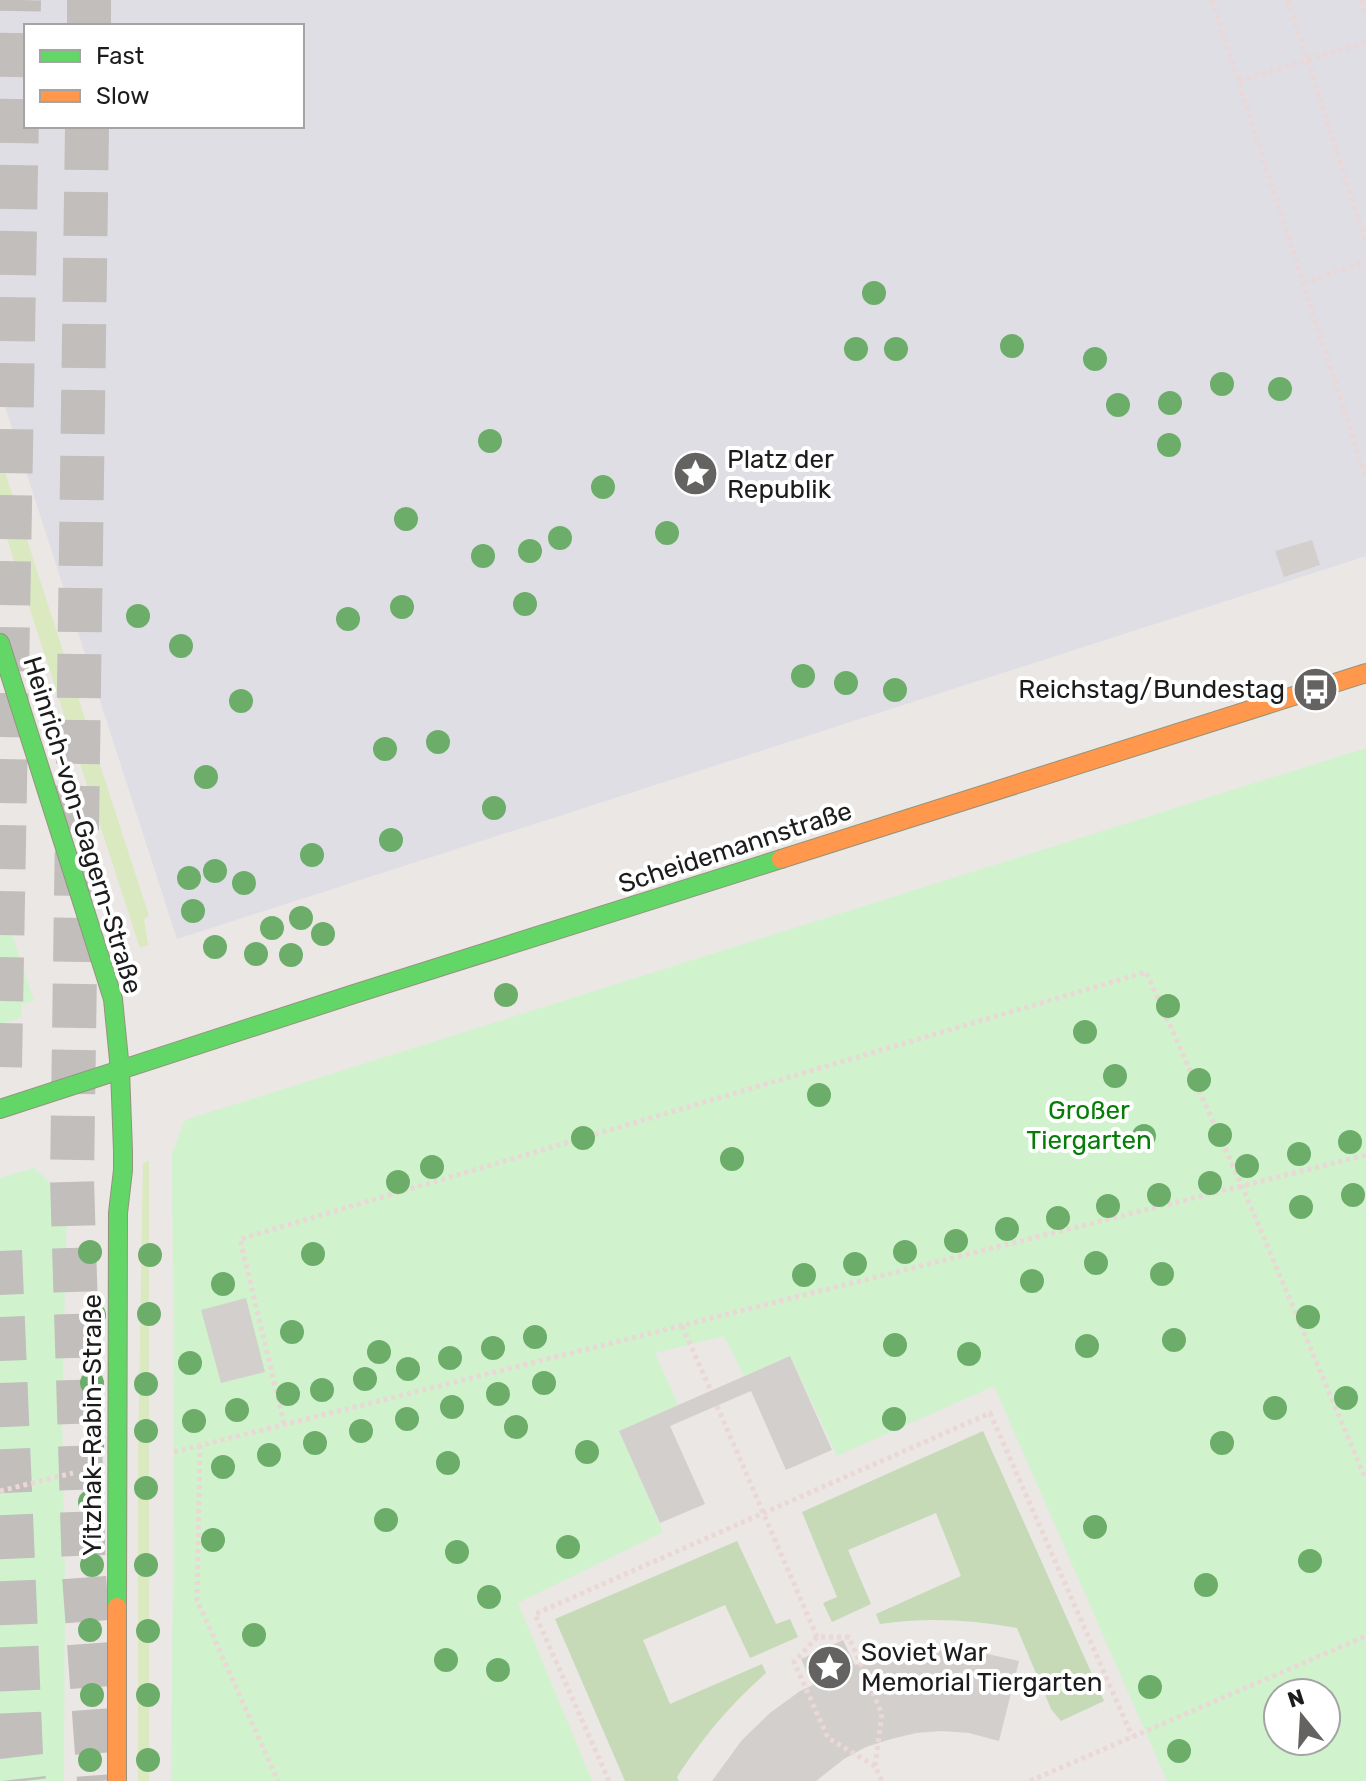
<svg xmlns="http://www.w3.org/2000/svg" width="1366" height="1781" font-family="Rubik,sans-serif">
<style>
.grass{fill:#dae9c0}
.forest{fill:#c6dab7}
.park{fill:#d0f3cd;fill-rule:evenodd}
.plaza{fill:#dedee4;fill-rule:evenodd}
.building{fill:#d3cfcd}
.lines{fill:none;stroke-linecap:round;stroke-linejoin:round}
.highway-tunnel{stroke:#c1bebc;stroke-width:44;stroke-dasharray:44 22;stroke-linecap:butt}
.fast-casing{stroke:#94937c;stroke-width:20}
.slow-casing{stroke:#94937c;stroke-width:20}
.path{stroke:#ead7d6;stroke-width:5;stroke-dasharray:4 4;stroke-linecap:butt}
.fast{stroke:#63d668;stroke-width:18}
.slow{stroke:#ff974d;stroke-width:18}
.tree{fill:#6dad6a}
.labels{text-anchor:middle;stroke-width:8;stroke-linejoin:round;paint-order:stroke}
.poi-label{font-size:26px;fill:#1c1c1c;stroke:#fff;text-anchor:start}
.street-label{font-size:26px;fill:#1c1c1c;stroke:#fff}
.park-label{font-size:26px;fill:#067d07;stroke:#fff}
</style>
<rect width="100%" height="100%" fill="#eae7e4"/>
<g class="grass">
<path d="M0,457L149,916L144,919L148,945L140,948L0,517Z"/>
<path d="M149,1161V1781H138V1458L143,1163Z"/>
</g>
<g class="forest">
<path d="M983,1431L1104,1701L1061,1721L1051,1709L1017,1628C971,1620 927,1617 880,1624L876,1614L961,1576L936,1513L848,1550L871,1604L832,1622L823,1603L837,1597L802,1512Z"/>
<path d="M737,1541L776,1624L790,1619L798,1637L750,1658L725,1605L643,1640L670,1704L762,1664L766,1673C730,1705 704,1736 677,1777L679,1781H625L555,1619Z"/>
</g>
<g class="park">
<path d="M1366,748V1781H1167L994,1386L837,1456L790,1356L744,1376L724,1336L655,1353L678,1405L620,1431L663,1532L518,1603L592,1781H171L174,1465L172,1154L185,1120ZM1278,1693H1326V1741H1278Z"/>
<path d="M0,898L34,1001L21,1004L22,1017L0,1025Z"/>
<path d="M34,1168L49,1182L67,1204L62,1411L65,1583L64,1781H0V1178Z"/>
</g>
<path class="plaza" d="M0,0H1366V556L177,939L0,391ZM26,26H302V126H26Z"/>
<g class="building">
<path d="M1312,540L1320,565L1284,577L1275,551Z"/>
<path d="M246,1298L265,1372L221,1383L201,1310Z"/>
<path d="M790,1356L832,1450L786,1470L751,1391L670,1426L705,1504L660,1523L619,1431Z"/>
<path d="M843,1640L855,1665L906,1653L944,1650L983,1653L1019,1661L999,1741L969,1733L941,1731L916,1733L891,1739L866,1747L844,1759L816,1781H712L742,1740L770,1713L800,1691L813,1685L801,1659Z"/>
</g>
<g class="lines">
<g class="highway-tunnel">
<path d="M89,26V0"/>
<path d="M87,126L72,1179L84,1575L99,1781"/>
<path d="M0,1067L19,0"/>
<path d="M0,1251L21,1755L24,1781"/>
</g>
<defs>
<g id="fast">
<path d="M0,643L113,999L120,1070L123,1151V1170L118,1213L117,1607"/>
<path d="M0,1109L354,994L781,859"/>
</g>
<g id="slow">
<path d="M781,859L1366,673"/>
<path d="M117,1781V1607"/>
</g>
</defs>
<use href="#fast" class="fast-casing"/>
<use href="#slow" class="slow-casing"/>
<g class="path">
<path d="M1212,0L1366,478"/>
<path d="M1288,0L1366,242"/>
<path d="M1361,0L1366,17"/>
<path d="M1239,81L1366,42"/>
<path d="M1304,283L1366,262"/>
<path d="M682,1326L711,1391"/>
<path d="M717,1406L817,1637"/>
<path d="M284,1424L240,1239L1146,972L1242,1186L1366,1480"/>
<path d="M200,1445L197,1600L278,1781"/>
<path d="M174,1452L1366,1155"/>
<path d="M0,1491L73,1473"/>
<path d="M875,1766L828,1738L794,1662L817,1637H849L882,1714L875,1766L882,1781"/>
<path d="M609,1781L535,1614L990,1413L1132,1736"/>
<path d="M1030,1781L1366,1636"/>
</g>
<use href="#fast" class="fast"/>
<use href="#slow" class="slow"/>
</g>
<g class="tree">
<circle cx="874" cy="293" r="12"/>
<circle cx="1012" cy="346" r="12"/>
<circle cx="856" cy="349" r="12"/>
<circle cx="896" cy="349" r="12"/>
<circle cx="1095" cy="359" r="12"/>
<circle cx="1222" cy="384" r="12"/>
<circle cx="1280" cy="389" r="12"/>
<circle cx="1170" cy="403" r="12"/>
<circle cx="1118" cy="405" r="12"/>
<circle cx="490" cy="441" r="12"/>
<circle cx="1169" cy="445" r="12"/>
<circle cx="603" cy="487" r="12"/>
<circle cx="406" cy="519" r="12"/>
<circle cx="667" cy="533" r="12"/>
<circle cx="560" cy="538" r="12"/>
<circle cx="530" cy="551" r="12"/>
<circle cx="483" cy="556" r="12"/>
<circle cx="525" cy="604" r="12"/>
<circle cx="402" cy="607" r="12"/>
<circle cx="138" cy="616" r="12"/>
<circle cx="348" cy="619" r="12"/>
<circle cx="181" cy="646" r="12"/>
<circle cx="803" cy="676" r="12"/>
<circle cx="846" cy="683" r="12"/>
<circle cx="895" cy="690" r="12"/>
<circle cx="241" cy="701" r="12"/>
<circle cx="438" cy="742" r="12"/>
<circle cx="385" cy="749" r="12"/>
<circle cx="206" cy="777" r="12"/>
<circle cx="494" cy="808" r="12"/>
<circle cx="391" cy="840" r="12"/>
<circle cx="312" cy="855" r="12"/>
<circle cx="215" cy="871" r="12"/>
<circle cx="189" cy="878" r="12"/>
<circle cx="244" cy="883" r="12"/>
<circle cx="193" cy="911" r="12"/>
<circle cx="301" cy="918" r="12"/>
<circle cx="272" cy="928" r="12"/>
<circle cx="323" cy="934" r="12"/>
<circle cx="215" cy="947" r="12"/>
<circle cx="256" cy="954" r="12"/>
<circle cx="291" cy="955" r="12"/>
<circle cx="506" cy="995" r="12"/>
<circle cx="1168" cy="1006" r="12"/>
<circle cx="1085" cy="1032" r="12"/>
<circle cx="1115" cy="1076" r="12"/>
<circle cx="1199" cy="1080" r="12"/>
<circle cx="819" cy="1095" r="12"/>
<circle cx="1220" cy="1135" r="12"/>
<circle cx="1144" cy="1136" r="12"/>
<circle cx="583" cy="1138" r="12"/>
<circle cx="1350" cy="1142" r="12"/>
<circle cx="1299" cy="1154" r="12"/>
<circle cx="732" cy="1159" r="12"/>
<circle cx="1247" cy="1166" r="12"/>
<circle cx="432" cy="1167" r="12"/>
<circle cx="398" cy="1182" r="12"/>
<circle cx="1210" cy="1183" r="12"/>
<circle cx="1159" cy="1195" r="12"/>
<circle cx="1353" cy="1195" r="12"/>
<circle cx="1108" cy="1206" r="12"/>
<circle cx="1301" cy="1207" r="12"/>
<circle cx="1058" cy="1218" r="12"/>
<circle cx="1007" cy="1229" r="12"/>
<circle cx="956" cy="1241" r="12"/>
<circle cx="90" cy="1252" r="12"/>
<circle cx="905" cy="1252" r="12"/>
<circle cx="313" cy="1254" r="12"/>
<circle cx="150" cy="1255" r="12"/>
<circle cx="1096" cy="1263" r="12"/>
<circle cx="855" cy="1264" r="12"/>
<circle cx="1162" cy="1274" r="12"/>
<circle cx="804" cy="1275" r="12"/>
<circle cx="1032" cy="1281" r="12"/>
<circle cx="223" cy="1284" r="12"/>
<circle cx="149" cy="1314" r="12"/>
<circle cx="94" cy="1315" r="12"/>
<circle cx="1308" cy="1317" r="12"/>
<circle cx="292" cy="1332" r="12"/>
<circle cx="535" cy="1337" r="12"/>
<circle cx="1174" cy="1340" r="12"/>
<circle cx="895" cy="1345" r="12"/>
<circle cx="1087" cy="1346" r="12"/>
<circle cx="493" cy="1348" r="12"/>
<circle cx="379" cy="1352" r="12"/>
<circle cx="969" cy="1354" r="12"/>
<circle cx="450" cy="1358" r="12"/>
<circle cx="190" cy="1363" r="12"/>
<circle cx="408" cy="1369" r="12"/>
<circle cx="365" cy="1379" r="12"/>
<circle cx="92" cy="1383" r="12"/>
<circle cx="544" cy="1383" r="12"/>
<circle cx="146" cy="1384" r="12"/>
<circle cx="322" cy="1390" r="12"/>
<circle cx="288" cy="1394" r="12"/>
<circle cx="498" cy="1394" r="12"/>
<circle cx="1346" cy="1398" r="12"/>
<circle cx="452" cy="1407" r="12"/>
<circle cx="1275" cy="1408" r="12"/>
<circle cx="237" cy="1410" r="12"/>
<circle cx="407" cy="1419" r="12"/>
<circle cx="894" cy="1419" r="12"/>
<circle cx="194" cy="1421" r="12"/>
<circle cx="516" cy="1427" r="12"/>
<circle cx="146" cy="1431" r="12"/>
<circle cx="361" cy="1431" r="12"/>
<circle cx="315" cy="1443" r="12"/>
<circle cx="1222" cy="1443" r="12"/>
<circle cx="92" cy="1446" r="12"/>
<circle cx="587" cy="1452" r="12"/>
<circle cx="269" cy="1455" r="12"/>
<circle cx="448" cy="1463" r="12"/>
<circle cx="223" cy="1467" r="12"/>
<circle cx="146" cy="1488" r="12"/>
<circle cx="90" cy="1502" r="12"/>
<circle cx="386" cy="1520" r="12"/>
<circle cx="1095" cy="1527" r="12"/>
<circle cx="213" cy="1540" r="12"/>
<circle cx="568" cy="1547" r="12"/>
<circle cx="457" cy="1552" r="12"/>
<circle cx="1310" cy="1561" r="12"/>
<circle cx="92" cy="1565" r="12"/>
<circle cx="146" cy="1565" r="12"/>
<circle cx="1206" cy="1585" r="12"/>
<circle cx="489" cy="1597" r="12"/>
<circle cx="90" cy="1630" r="12"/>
<circle cx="148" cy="1631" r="12"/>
<circle cx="254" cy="1635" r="12"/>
<circle cx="446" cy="1660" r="12"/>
<circle cx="498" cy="1670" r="12"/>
<circle cx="1150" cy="1687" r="12"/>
<circle cx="92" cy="1695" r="12"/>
<circle cx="148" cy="1695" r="12"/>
<circle cx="1179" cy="1751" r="12"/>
<circle cx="90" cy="1760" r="12"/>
<circle cx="148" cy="1760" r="12"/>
</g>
<defs>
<symbol id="sight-disc" viewBox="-11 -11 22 22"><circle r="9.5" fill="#646362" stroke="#fff"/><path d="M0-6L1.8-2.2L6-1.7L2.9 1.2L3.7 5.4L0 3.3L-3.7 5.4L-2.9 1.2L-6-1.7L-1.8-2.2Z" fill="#fff"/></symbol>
<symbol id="bus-disc" viewBox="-11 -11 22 22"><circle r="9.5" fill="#646362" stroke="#fff"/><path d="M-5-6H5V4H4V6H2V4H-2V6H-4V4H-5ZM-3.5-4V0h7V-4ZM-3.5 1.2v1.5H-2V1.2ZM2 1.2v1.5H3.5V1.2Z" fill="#fff"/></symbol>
</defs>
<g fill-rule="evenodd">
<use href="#sight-disc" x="670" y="448" width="51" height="51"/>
<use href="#bus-disc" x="1290" y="664" width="51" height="51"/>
<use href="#sight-disc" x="804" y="1642" width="51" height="51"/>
</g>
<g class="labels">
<g class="poi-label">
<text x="727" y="468">Platz der<tspan x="727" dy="30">Republik</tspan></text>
<text x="1285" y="698" text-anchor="end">Reichstag/Bundestag</text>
<text x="861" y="1661">Soviet War<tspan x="861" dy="30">Memorial Tiergarten</tspan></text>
</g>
<g class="street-label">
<text transform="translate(83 825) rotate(73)" y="9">Heinrich-von-Gagern-Straße</text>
<text transform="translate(735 847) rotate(-18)" y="9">Scheidemannstraße</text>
<text transform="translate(92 1425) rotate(-90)" y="9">Yitzhak-Rabin-Straße</text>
</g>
<g class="park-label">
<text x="1089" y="1119">Großer<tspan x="1089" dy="30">Tiergarten</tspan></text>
</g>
</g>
<rect x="24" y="24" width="280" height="104" fill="#ffffff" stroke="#a4a4a4" stroke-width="2"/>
<rect x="40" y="50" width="40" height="12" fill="#63d668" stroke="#a4a4a4" stroke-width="2"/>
<text x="96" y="64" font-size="24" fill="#1c1c1c">Fast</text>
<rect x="40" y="90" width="40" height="12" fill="#ff974d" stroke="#a4a4a4" stroke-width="2"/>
<text x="96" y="104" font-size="24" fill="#1c1c1c">Slow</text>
<g transform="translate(1302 1717) rotate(342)"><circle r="38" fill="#ffffff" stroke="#a4a4a4" stroke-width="2"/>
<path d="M0-6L14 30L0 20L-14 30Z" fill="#646362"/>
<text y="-12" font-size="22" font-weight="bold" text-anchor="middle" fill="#1c1c1c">N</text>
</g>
</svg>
